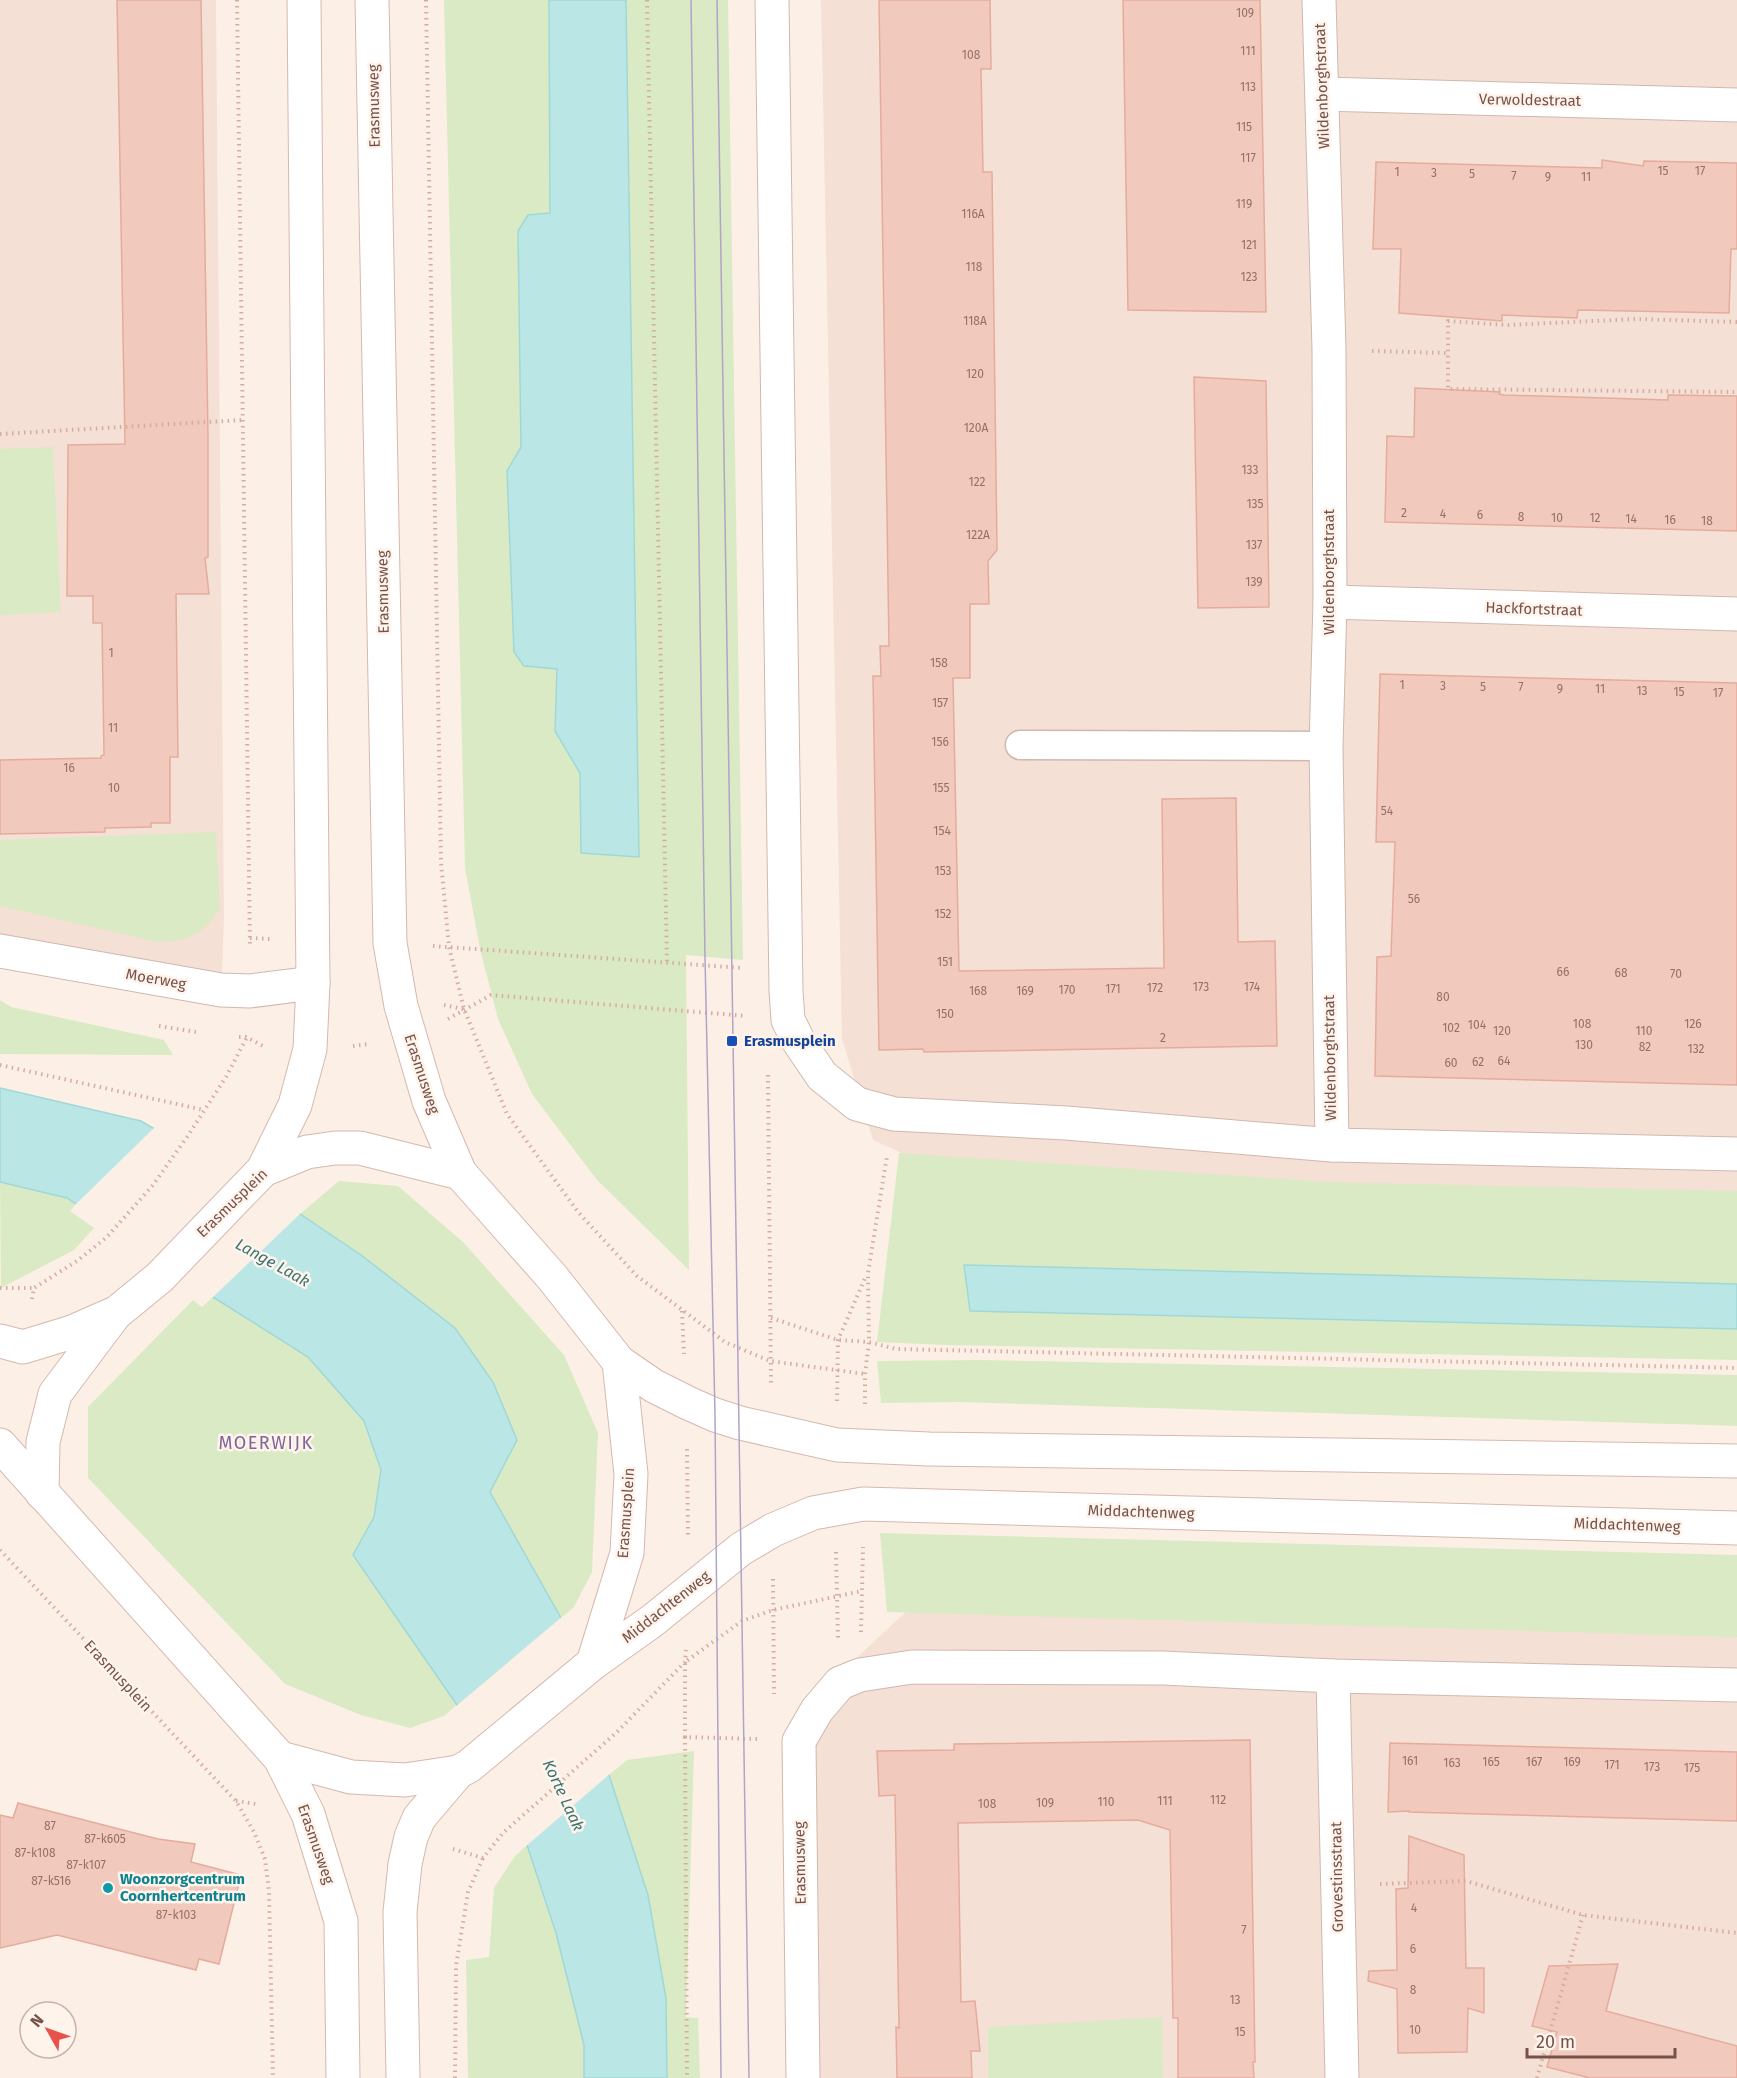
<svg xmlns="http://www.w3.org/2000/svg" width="1737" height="2078" font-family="'Fira Sans',sans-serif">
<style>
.residential{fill:#f4e0d4}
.green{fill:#daeac4}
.water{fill:#bae6e5;stroke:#a0d8d7;stroke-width:1.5}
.pier{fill:#fcf0e6}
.building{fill:#f2c9bd;stroke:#e5ac9d;stroke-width:1.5}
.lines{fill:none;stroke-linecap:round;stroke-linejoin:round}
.service-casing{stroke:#d0b8ae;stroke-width:31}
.minor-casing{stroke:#d0b8ae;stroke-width:35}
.secondary-casing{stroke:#d6b8ae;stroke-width:35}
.path{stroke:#d7aca0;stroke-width:4;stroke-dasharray:1.5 4.5;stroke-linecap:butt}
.service{stroke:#fff;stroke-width:28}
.minor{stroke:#fff;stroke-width:33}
.secondary{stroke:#fff;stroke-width:33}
.tram{stroke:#b0a4c7;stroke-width:1.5}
.transit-dot{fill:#1a4fb4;stroke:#fff4ec;stroke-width:2}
.culture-dot{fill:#0f9aa8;stroke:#fff4ec;stroke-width:2}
.labels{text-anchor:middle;stroke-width:5;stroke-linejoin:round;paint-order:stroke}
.number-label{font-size:12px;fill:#957067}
.street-label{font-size:15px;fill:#76524a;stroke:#fff4ec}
.transit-label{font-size:15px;font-weight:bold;fill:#164399;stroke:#fff4ec;text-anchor:start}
.culture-label{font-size:15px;font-weight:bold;fill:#0d838f;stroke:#fff4ec;text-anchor:start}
.water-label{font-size:16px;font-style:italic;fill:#3a7474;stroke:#fff4ec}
.quarter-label{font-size:18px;letter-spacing:1.5px;fill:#7f6699;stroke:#fff4ec}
</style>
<rect width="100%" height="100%" fill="#fcf0e6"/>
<g class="residential">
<path d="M0,0H216L224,919L221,990L0,949Z"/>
<path d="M821,0H1737V1224L1022,1207L873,1140L842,1039Z"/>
<path d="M934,1586L1737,1613V2078H809L794,1741L828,1684Z"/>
</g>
<g class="green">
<path d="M444,0H549L550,213L518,231L521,447L507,471L514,652L524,666L557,668L555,731L580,773L581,853L638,857L626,0H728L743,960L686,955L689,1270L597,1180L532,1094L498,1019L480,949L465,868Z"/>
<path d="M53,447L61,612L0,615V449Z"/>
<path d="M216,832L220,909C199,936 192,940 158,942L0,906V840Z"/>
<path d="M0,1000L11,1007L164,1040L173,1055L0,1054Z"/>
<path d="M899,1153L1326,1182L1737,1191V1284L964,1266L970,1311L1737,1329V1360L946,1345L877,1342Z"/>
<path d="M339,1181L398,1186L463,1242L564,1355L598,1433L592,1572L574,1607L561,1618L490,1492L517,1440L493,1381L455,1328L361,1255L300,1214Z"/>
<path d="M0,1182L67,1198L76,1205L70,1211L94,1228L74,1250L1,1288Z"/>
<path d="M213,1297L308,1357L364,1421L381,1470L374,1517L353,1555L457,1705L444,1716L410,1728L361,1715L285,1684L88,1478V1407L193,1300L202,1307Z"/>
<path d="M981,1360L1737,1375V1426L960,1402L881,1403L877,1361Z"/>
<path d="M880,1533L1737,1555V1637L887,1612Z"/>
<path d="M694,1751L686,2017L698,2018L700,2078H667L666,1998L648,1895L609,1775L627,1760Z"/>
<path d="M527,1845L556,1933L584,2045V2078H468L466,1960L489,1957L494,1888L515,1856Z"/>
<path d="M1162,2017L1163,2078H988V2027Z"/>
</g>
<g class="water">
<path d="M549,0H626L639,857L581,853L580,773L555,731L557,669L524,666L514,652L507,471L521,447L518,231L528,215L550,213Z"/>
<path d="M0,1088L141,1121L300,1214L361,1255L455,1328L493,1382L517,1440L490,1492L561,1618L609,1775L648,1895L666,1998L667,2078H584V2045L556,1933L527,1845L457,1705L353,1555L374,1517L381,1470L364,1421L308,1357L213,1297L67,1198L0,1182Z"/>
<path d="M964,1265L1737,1284V1329L970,1311Z"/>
</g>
<g class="pier">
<path d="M156,1126L302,1212L211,1299L73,1207Z"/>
<path d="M563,1616L611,1773L525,1847L455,1707Z"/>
</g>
<g class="building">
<path d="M117,0H201L208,436V557L205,558L209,594H176L178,757H170V823H151V827L105,828V832L0,834V760L101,758V756L104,755L102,623H93V596H67L68,445L125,444Z"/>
<path d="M879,0H990L991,69H981L983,172H992L997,550L988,561L989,604H970V678H953L959,971L1164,968L1162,799L1236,798L1238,942L1275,941L1277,1046L924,1052L923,1049L879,1050L873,676H881L880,646H889Z"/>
<path d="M1123,0H1260L1266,312L1128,310Z"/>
<path d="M1602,160L1643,166L1644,161L1737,163V249H1731L1729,313L1578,310L1577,318L1502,315V321L1399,313L1401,249H1373L1376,162L1602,168Z"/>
<path d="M1194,377L1266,381L1269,607L1198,608Z"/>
<path d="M1415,388L1500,392L1499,394L1504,395L1668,400V395L1737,396V531L1385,522L1387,436L1414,437Z"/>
<path d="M1380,674L1737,683V1085L1375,1076L1377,957L1391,956L1395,842H1376Z"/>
<path d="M1250,1740L1255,2062H1253L1254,2078H1178V2018H1173L1170,1830L1138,1820L958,1823L961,2002L975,2001L980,2051H971L972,2078H897L896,2027L899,2028L895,1795L879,1796L877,1751L954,1750V1744Z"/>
<path d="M1390,1743L1737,1752V1821L1409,1812V1811L1388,1812Z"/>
<path d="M18,1803L158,1839L195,1844L191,1862L241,1875L219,1964L199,1959L196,1970L57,1935L0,1948V1815L13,1818Z"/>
<path d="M1409,1836L1464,1855L1466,1968H1484V2013L1468,2008L1467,2052L1398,2053L1397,1989L1368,1981L1369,1971L1397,1970L1396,1889L1408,1888Z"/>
<path d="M1618,1964L1606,2011L1737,2046V2078H1590L1547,2067L1557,2032L1532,2026L1549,1966Z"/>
</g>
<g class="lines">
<defs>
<path id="service" d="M1020,745L1326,746"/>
<g id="minor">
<path d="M772,0L786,991L788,1020L799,1042L822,1076L857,1104L894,1114L1066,1123L1332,1145L1737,1154"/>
<path d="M1319,0L1329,349L1330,602L1326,746L1332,1145"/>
<path d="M1322,94L1737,105"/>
<path d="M1330,602L1737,614"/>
<path d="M0,951L221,990L250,991L313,983"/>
<path d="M1333,1676L1342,2078"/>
<path d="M803,2078L799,1741L817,1710L840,1683L860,1675L912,1667L1163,1668L1333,1676L1737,1685"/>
</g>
<g id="secondary">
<path d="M372,0L390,943L401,1006L429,1101L460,1173"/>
<path d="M263,1170L295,1105L310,1049L313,983L304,0"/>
<path d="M0,1341L23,1347L72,1332L113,1314"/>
<path d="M619,1362L654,1386L688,1403L715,1415L740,1423L837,1445L929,1449L1737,1461"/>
<path d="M0,1445L280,1758L351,1777L405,1780L458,1772L469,1766L593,1663L652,1621L741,1549L773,1530L813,1513L863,1504L1737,1528"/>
<path d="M42,1493L43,1442L55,1394L115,1314L160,1277L263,1170L307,1152L335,1148H360L460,1173L552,1277L619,1362L631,1474L627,1553L593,1663"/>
<path d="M280,1758L308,1814L341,1921L343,2078"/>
<path d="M403,2078L400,1912L405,1864L411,1837L419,1818L458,1772"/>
</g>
</defs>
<use href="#service" class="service-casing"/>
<use href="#minor" class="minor-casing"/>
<use href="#secondary" class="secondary-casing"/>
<g class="path">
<path d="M237,0L250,947"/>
<path d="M426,0L441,862L449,947L464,1009L507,1114L578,1212L637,1276L725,1342L770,1361L865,1374"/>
<path d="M647,0L667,963"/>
<path d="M1737,322L1636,319L1508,325L1448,321V389L1737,392"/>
<path d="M1372,351L1447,353"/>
<path d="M0,434L243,420"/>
<path d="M250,938L270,939"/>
<path d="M433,946L743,968"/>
<path d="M444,1005L463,1009"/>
<path d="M448,1019L491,995L746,1016"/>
<path d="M159,1026L196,1032"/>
<path d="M239,1037H246L265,1047"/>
<path d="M353,1046L369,1044"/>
<path d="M0,1065L204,1110"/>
<path d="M768,1075L771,1385"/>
<path d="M0,1288H34"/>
<path d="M32,1299L34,1288L77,1261L107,1237L153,1185L187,1137L226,1077L247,1037"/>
<path d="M682,1311L684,1354"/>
<path d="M771,1318L838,1340L869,1342L896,1349L1737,1368"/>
<path d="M837,1401L838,1340L866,1276"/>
<path d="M865,1404V1374L869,1342L868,1273L887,1156"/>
<path d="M687,1449L688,1537"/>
<path d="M0,1550L236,1801L254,1832L265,1859L269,1891L273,2078"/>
<path d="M836,1552L838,1638"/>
<path d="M773,1579L774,1694"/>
<path d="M861,1632L863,1547"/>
<path d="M685,1737L687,2078"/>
<path d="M757,1739L685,1737V1662L742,1621L773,1610L862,1591"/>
<path d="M236,1801L256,1804"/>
<path d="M453,1849L483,1858L503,1833L617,1732L685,1662L686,1650"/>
<path d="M1380,1884L1466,1881L1583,1915L1737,1933"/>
<path d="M455,2078L456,1966L468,1892L483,1858"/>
<path d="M1537,2078L1583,1915"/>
</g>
<use href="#service" class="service"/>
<use href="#minor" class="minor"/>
<use href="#secondary" class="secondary"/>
<g class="tram">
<path d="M691,0L705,958L715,1415L721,2078"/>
<path d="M717,0L749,2078"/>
</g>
</g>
<rect class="transit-dot" x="726" y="1035" width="12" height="12" rx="3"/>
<circle class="culture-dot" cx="108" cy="1888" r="6"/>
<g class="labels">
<g class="number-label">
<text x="1245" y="17">109</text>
<text x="1248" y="55">111</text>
<text x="971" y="59">108</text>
<text x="1248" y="91">113</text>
<text x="1244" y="131">115</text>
<text x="1248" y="162">117</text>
<text x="1663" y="175">15</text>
<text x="1700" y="175">17</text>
<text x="1397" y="176">1</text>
<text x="1434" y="177">3</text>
<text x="1472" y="178">5</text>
<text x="1514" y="180">7</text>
<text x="1548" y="181">9</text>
<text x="1586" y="181">11</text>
<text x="1244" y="208">119</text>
<text x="973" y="218">116A</text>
<text x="1249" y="249">121</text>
<text x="974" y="271">118</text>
<text x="1249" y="281">123</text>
<text x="975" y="325">118A</text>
<text x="975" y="378">120</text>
<text x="976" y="432">120A</text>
<text x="1250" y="474">133</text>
<text x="977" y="486">122</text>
<text x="1255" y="508">135</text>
<text x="1404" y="517">2</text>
<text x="1443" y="518">4</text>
<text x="1480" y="519">6</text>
<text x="1521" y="521">8</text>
<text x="1557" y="522">10</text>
<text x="1595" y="522">12</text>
<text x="1631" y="523">14</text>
<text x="1670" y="524">16</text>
<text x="1707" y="525">18</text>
<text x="978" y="539">122A</text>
<text x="1254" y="549">137</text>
<text x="1254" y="586">139</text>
<text x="111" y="657">1</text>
<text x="939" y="667">158</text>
<text x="1402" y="689">1</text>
<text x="1443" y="690">3</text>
<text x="1483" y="691">5</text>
<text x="1521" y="691">7</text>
<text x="1560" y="693">9</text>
<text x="1600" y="693">11</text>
<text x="1642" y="695">13</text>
<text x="1679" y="696">15</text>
<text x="1718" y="697">17</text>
<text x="940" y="707">157</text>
<text x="113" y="732">11</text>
<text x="940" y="746">156</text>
<text x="69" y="772">16</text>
<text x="114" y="792">10</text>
<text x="941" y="792">155</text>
<text x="1387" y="815">54</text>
<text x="942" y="835">154</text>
<text x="943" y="875">153</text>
<text x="1414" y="903">56</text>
<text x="943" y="918">152</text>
<text x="945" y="966">151</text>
<text x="1563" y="976">66</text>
<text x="1621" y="977">68</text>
<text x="1676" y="978">70</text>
<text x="1201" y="991">173</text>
<text x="1252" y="991">174</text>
<text x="1155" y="992">172</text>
<text x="1113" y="993">171</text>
<text x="1067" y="994">170</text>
<text x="978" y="995">168</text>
<text x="1025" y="995">169</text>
<text x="1443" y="1001">80</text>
<text x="945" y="1018">150</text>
<text x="1582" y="1028">108</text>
<text x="1693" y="1028">126</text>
<text x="1477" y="1029">104</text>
<text x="1451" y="1032">102</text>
<text x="1502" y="1035">120</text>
<text x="1644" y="1035">110</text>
<text x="1163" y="1042">2</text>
<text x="1584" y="1049">130</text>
<text x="1645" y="1051">82</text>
<text x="1696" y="1053">132</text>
<text x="1504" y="1065">64</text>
<text x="1478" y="1066">62</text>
<text x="1451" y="1067">60</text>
<text x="1410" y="1765">161</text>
<text x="1491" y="1766">165</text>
<text x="1534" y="1766">167</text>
<text x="1572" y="1766">169</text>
<text x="1452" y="1767">163</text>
<text x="1612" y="1769">171</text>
<text x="1652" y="1771">173</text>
<text x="1692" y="1772">175</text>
<text x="1218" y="1804">112</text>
<text x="1165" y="1805">111</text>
<text x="1106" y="1806">110</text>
<text x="1045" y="1807">109</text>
<text x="987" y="1808">108</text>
<text x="50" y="1830">87</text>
<text x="105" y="1843">87-k605</text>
<text x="35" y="1857">87-k108</text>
<text x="86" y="1869">87-k107</text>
<text x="51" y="1885">87-k516</text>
<text x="1414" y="1912">4</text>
<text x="176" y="1919">87-k103</text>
<text x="1244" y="1934">7</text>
<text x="1413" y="1953">6</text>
<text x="1413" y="1994">8</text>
<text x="1235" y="2004">13</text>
<text x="1415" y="2034">10</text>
<text x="1240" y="2036">15</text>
</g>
<g class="street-label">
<text transform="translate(1322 86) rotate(-92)" y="5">Wildenborghstraat</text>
<text transform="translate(1530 100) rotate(1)" y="5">Verwoldestraat</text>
<text transform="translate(374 106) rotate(-91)" y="5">Erasmusweg</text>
<text transform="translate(1329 572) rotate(-90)" y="5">Wildenborghstraat</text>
<text transform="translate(383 592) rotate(-91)" y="5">Erasmusweg</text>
<text transform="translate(1534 609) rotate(2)" y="5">Hackfortstraat</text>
<text transform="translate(156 979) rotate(10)" y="5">Moerweg</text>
<text transform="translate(1330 1058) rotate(-91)" y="5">Wildenborghstraat</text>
<text transform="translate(422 1074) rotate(72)" y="5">Erasmusweg</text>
<text transform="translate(232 1203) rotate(-44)" y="5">Erasmusplein</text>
<text transform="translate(1141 1512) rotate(2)" y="5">Middachtenweg</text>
<text transform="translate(626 1513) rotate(-86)" y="5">Erasmusplein</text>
<text transform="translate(1627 1525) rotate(2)" y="5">Middachtenweg</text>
<text transform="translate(666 1607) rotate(-38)" y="5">Middachtenweg</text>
<text transform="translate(118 1676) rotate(47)" y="5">Erasmusplein</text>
<text transform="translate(316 1844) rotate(71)" y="5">Erasmusweg</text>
<text transform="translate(800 1863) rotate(-91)" y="5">Erasmusweg</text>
<text transform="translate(1337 1877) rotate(-91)" y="5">Grovestinsstraat</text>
</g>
<g class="transit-label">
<text x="744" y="1046">Erasmusplein</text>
</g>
<g class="culture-label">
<text x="120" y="1884">Woonzorgcentrum<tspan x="120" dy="17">Coornhertcentrum</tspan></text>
</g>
<g class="water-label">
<text transform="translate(273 1262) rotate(29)" y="6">Lange Laak</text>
<text transform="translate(564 1795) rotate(65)" y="6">Korte Laak</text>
</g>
<g class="quarter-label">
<text x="266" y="1449">MOERWIJK</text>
</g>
</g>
<g transform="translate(48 2030) rotate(310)"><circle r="28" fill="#fff4ec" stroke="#c8b3ab" stroke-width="1.5"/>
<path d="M0-4.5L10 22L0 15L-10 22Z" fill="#e7524a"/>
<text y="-9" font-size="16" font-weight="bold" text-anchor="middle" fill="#76524a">N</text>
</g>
<path d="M1527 2048v9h148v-9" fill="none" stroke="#76524a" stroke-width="3"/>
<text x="1536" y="2048" font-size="18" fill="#76524a" stroke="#fff4ec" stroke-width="4.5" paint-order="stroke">20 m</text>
</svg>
